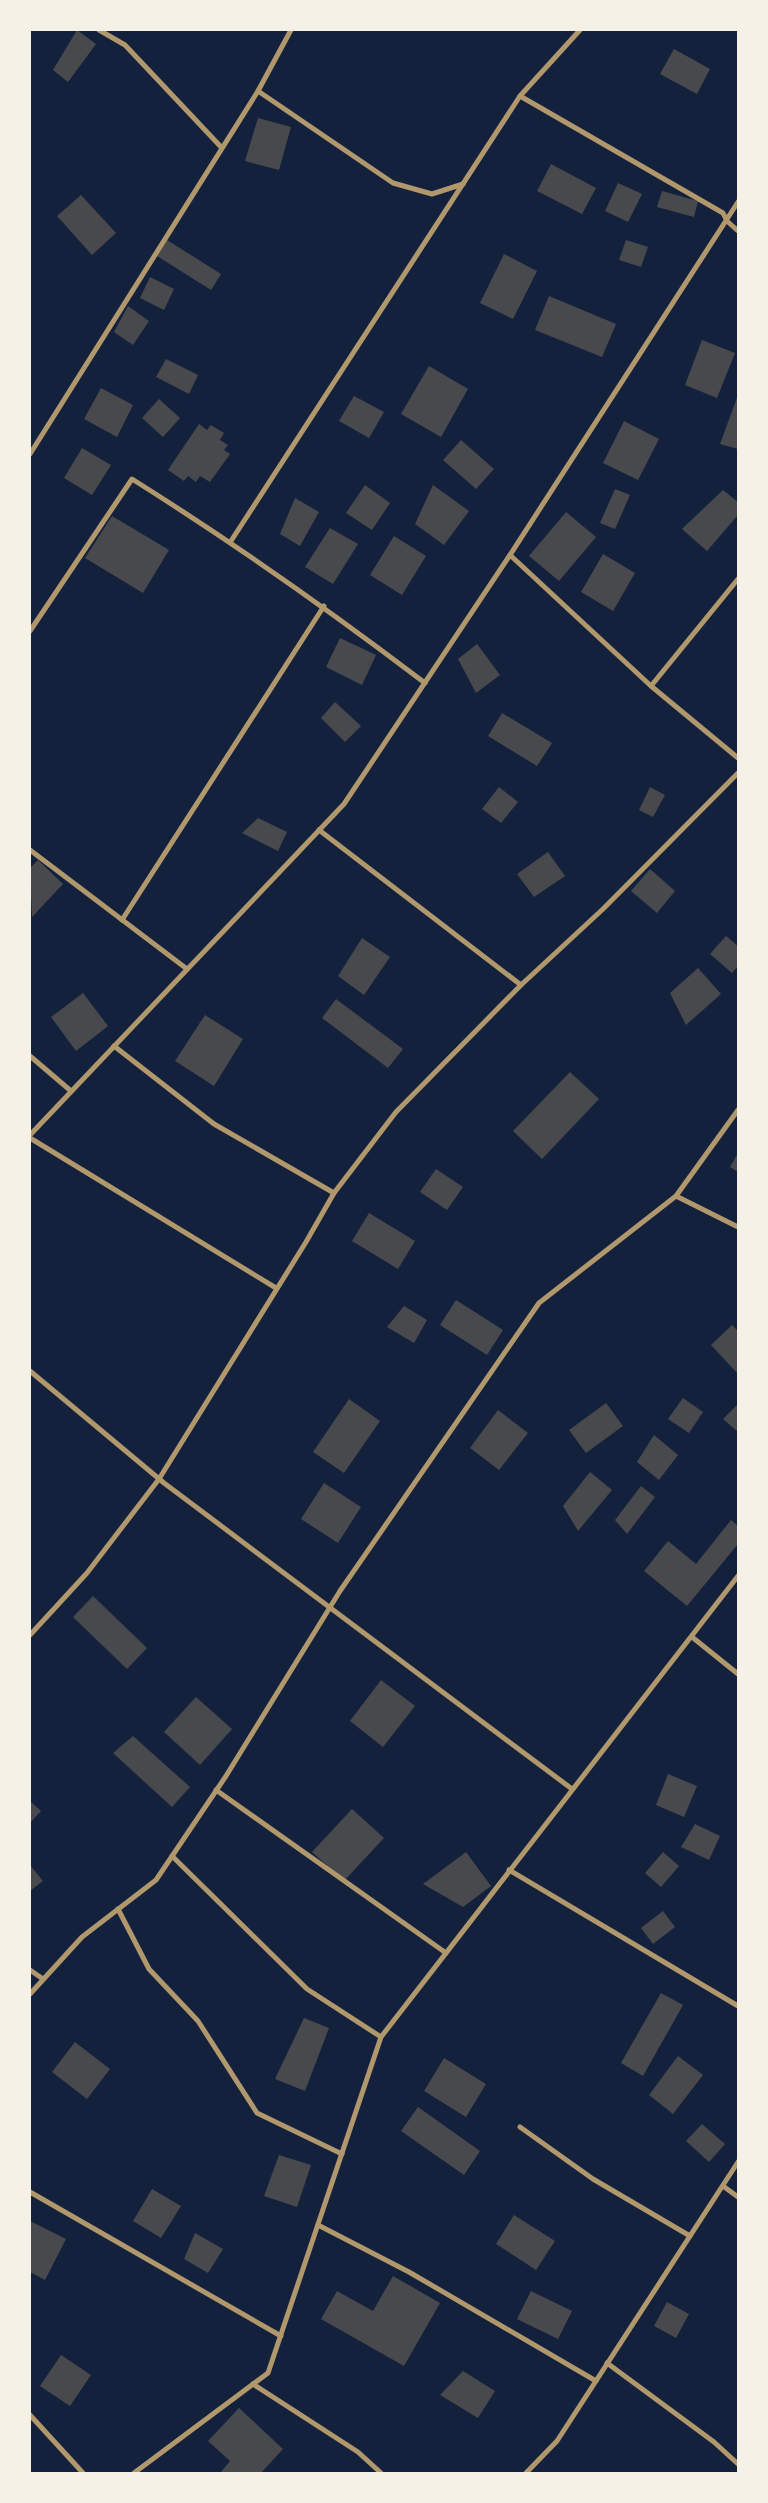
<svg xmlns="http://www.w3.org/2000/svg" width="768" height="2503" font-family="'Titillium Web',sans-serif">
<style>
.building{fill:#48494c}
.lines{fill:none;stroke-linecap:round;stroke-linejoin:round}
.minor{stroke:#b1986c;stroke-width:5}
</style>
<rect width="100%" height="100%" fill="#14213d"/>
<g class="building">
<path d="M77,30L96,44L68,82L53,70Z"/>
<path d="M674,49L710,69L697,94L660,74Z"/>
<path d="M258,118L291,127L279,170L245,161Z"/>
<path d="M551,164L596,188L582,214L537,191Z"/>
<path d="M618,183L642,194L628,222L605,211Z"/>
<path d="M662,191L698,201L694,217L657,207Z"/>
<path d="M81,195L116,233L92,255L57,216Z"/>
<path d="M167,240L221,274L211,290L157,256Z"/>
<path d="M626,240L648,247L641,267L619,260Z"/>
<path d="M504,254L537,271L513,319L480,303Z"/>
<path d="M150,277L174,289L164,310L140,298Z"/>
<path d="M549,296L616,324L602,357L535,330Z"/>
<path d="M128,306L149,321L133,345L114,332Z"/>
<path d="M702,340L735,353L717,398L685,385Z"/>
<path d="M166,359L198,375L189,394L156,377Z"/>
<path d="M429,366L468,389L441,437L401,414Z"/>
<path d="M101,388L133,405L117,437L84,419Z"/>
<path d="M738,395V449L720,444Z"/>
<path d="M354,396L384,412L369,438L339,421Z"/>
<path d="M159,399L180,418L163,437L142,418Z"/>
<path d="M624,421L659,439L638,480L603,463Z"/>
<path d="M199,424L207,430L211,425L224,433L220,440L228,445L224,450L230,454L210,482L200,476L196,482L188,476L184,481L168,470Z"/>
<path d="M461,440L494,469L476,489L443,460Z"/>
<path d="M82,448L111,465L92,495L64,478Z"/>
<path d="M365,485L390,503L372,530L346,513Z"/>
<path d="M433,485L469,511L444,545L415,524Z"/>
<path d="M615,489L630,495L615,529L600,523Z"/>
<path d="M723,490L738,502V515L707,551L682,529Z"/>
<path d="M295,498L319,512L300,546L280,534Z"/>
<path d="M566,512L596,537L559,581L529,556Z"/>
<path d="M112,516L169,550L143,593L85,558Z"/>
<path d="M330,528L358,544L333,584L305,567Z"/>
<path d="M394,536L426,556L402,595L370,575Z"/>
<path d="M603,554L635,573L613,611L581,592Z"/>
<path d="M340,638L376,655L362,685L326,667Z"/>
<path d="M477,644L500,675L476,693L458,659Z"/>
<path d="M335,702L361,726L345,742L321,718Z"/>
<path d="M502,713L552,743L537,766L488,736Z"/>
<path d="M499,787L518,802L501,823L482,809Z"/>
<path d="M650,787L665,795L653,817L639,810Z"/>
<path d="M258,818L287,832L278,851L242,833Z"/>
<path d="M548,852L565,876L534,897L517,874Z"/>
<path d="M38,860L63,884L32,917L30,868Z"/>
<path d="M650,869L675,891L657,913L631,891Z"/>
<path d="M726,936L738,946V966L732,973L710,954Z"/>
<path d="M362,938L390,957L364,995L338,976Z"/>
<path d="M698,968L721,994L686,1025L670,993Z"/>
<path d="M83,993L108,1026L76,1051L51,1017Z"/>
<path d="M336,999L403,1049L388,1068L322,1018Z"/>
<path d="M205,1015L243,1039L214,1086L175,1061Z"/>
<path d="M570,1072L599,1099L542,1159L513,1131Z"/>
<path d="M738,1153V1172L730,1167Z"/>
<path d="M436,1169L463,1187L447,1210L420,1192Z"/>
<path d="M369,1213L415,1241L398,1269L352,1241Z"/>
<path d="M456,1300L503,1330L487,1355L440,1325Z"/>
<path d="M404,1306L427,1320L414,1343L387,1327Z"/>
<path d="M732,1325L738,1331V1374L711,1345Z"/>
<path d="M683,1398L703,1412L689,1433L668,1419Z"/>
<path d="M349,1399L380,1421L344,1473L313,1452Z"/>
<path d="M606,1403L623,1426L586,1453L569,1430Z"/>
<path d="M738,1404V1432L723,1419Z"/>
<path d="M498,1410L528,1433L499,1470L470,1448Z"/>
<path d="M654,1435L678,1455L659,1480L637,1462Z"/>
<path d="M590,1472L612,1490L578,1531L563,1506Z"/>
<path d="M324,1483L361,1507L338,1543L301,1519Z"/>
<path d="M641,1486L655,1497L627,1534L615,1520Z"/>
<path d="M731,1520L738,1526V1544L687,1606L644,1571L668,1541L696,1564Z"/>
<path d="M93,1596L147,1648L127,1669L73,1617Z"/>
<path d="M381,1680L415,1706L383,1747L350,1721Z"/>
<path d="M196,1697L232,1729L200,1765L164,1732Z"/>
<path d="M133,1736L190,1787L172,1807L113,1753Z"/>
<path d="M668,1774L697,1786L684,1817L656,1805Z"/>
<path d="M30,1801L41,1811L30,1823Z"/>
<path d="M352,1809L384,1838L344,1881L312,1852Z"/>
<path d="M695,1824L720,1836L709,1860L681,1847Z"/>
<path d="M466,1852L491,1886L463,1907L423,1884Z"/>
<path d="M663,1852L679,1866L661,1887L645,1873Z"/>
<path d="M30,1865L43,1881L30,1891Z"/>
<path d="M663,1911L675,1927L653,1944L641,1928Z"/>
<path d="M661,1993L683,2005L643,2076L621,2063Z"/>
<path d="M304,2018L329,2028L305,2091L275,2079Z"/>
<path d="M75,2042L110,2069L87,2099L52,2072Z"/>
<path d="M678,2056L703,2075L673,2114L649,2095Z"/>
<path d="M444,2058L486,2084L466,2117L424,2091Z"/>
<path d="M418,2107L480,2151L464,2175L401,2131Z"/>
<path d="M702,2124L725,2144L709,2162L686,2141Z"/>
<path d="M279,2155L311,2165L297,2207L264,2196Z"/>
<path d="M152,2189L181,2206L161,2238L133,2221Z"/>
<path d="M514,2215L555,2241L536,2270L496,2244Z"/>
<path d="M30,2221L66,2239L45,2280L30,2272Z"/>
<path d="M195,2233L223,2249L208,2273L184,2259Z"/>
<path d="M393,2276L440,2303L404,2366L321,2319L337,2291L373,2311Z"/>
<path d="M531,2291L572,2311L558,2339L517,2319Z"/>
<path d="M667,2302L689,2314L676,2338L654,2326Z"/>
<path d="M61,2355L91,2375L70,2406L40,2386Z"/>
<path d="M463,2371L495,2391L478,2418L440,2395Z"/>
<path d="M239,2408L283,2449L261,2473H220L230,2461L208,2441Z"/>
</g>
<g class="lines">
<g class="minor">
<path d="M99,30L125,45L222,148"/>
<path d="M258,91L393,183L432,194L463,184"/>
<path d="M520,96L723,213L727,221L738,231"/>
<path d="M30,454L258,91L291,30"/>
<path d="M231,541L520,96L580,30"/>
<path d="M510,555L651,686L738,758"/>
<path d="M30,631L132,479C234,543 329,610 425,683"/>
<path d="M651,686L738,579"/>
<path d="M319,830L521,985"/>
<path d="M30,850L187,969"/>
<path d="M122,920L324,606"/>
<path d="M114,1046L214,1124L334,1193"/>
<path d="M30,1056L71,1091"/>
<path d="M30,1135L344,804L510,555L738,202"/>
<path d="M30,1138L276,1288"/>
<path d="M676,1196L738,1227"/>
<path d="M30,1371L164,1483L572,1789"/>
<path d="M30,1635L87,1573L159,1479L306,1242L334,1193L396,1112L521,985L603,909L738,773"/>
<path d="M692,1637L738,1674"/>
<path d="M216,1790L446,1953"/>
<path d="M172,1856L307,1989L381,2037"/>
<path d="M509,1870L738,2006"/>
<path d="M118,1909L149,1969L198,2021L257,2113L342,2154"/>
<path d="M30,1970L43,1979"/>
<path d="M30,1994L82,1937L156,1880L226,1776L340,1591L539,1303L676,1196L738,1110"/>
<path d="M520,2127L593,2179L690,2236"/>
<path d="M723,2186L738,2197"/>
<path d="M30,2192L281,2336"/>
<path d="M318,2225L409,2272L596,2381"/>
<path d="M607,2363L714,2442L738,2464"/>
<path d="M253,2384L358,2452L381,2473"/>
<path d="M30,2415L83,2473"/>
<path d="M134,2473L268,2373L381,2037L738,1576"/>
<path d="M526,2473L557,2441L738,2162"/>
</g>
</g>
<rect width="768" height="2503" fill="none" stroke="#f6f1e7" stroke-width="62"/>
</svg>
